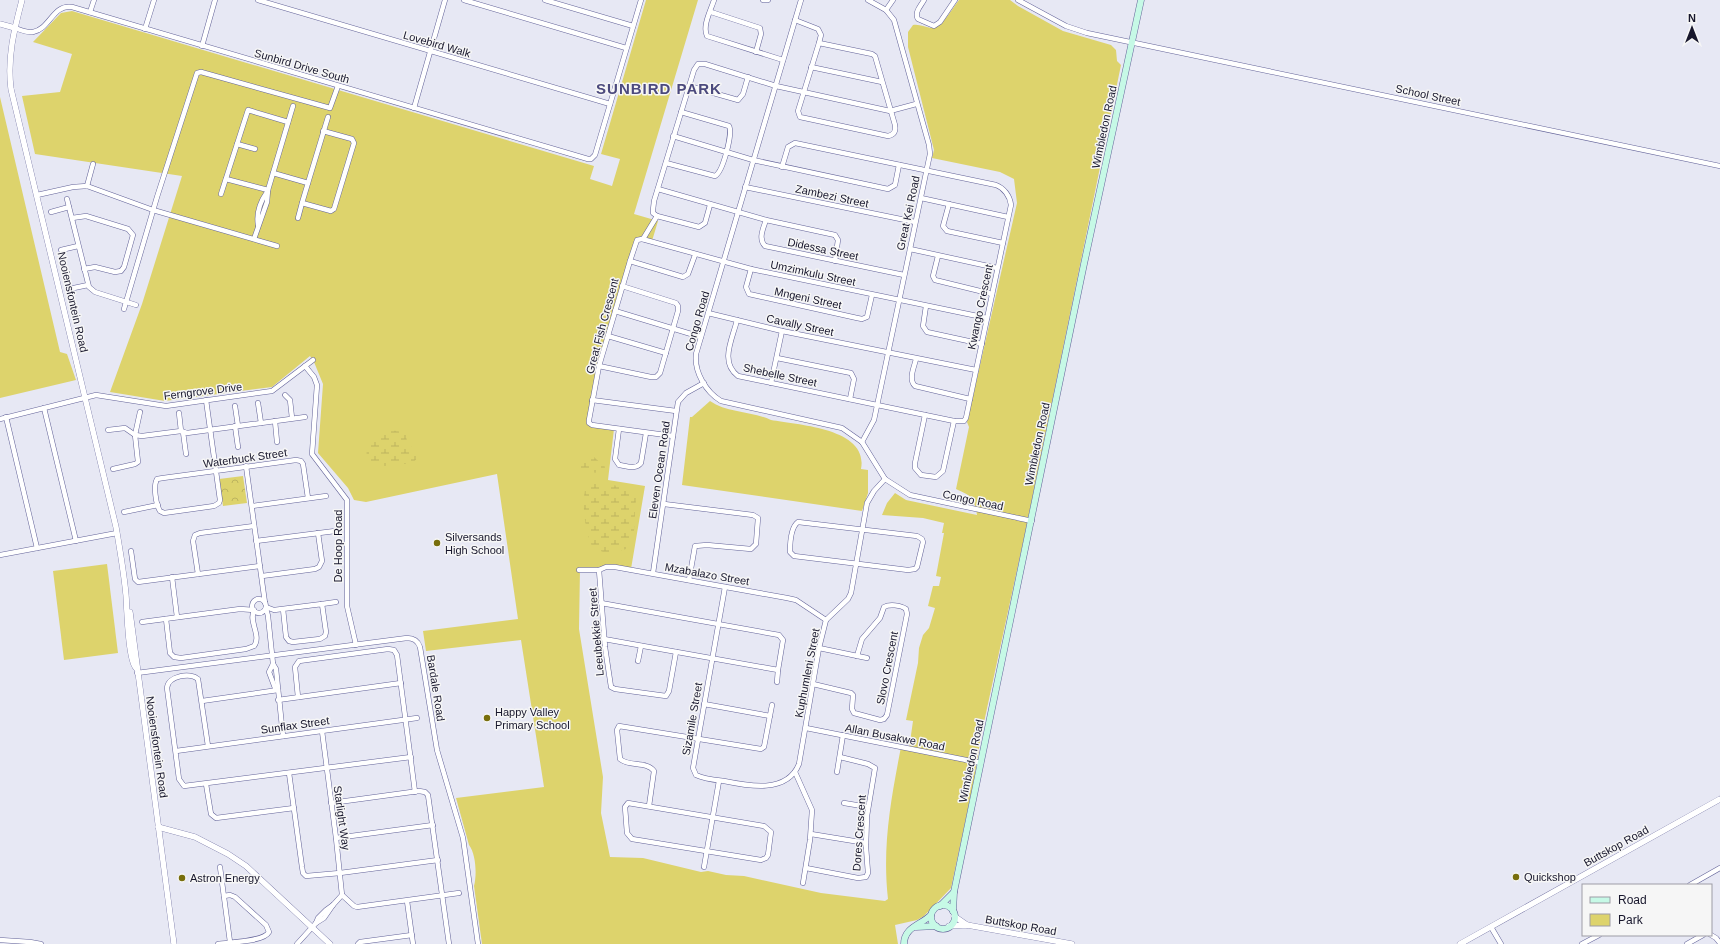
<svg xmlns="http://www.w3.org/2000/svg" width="1720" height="944" font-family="Arial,sans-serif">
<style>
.green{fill:#ddd36c}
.wetland{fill:url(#wetland-marsh)}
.park{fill:url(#park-crowns)}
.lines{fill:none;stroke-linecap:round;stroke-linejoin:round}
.minor-casing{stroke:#636399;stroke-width:5.5}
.tertiary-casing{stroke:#636399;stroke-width:6}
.secondary-casing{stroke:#636399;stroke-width:7}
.minor{stroke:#fff;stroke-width:4.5}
.tertiary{stroke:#fff;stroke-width:5.5}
.secondary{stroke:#c6f9e6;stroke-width:6}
.poi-dot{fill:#786e0c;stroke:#f6f6f6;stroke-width:1.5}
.labels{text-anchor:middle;stroke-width:3;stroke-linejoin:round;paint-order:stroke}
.street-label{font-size:11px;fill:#17162c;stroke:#f6f6f6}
.poi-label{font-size:11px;fill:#17162c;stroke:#f6f6f6;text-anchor:start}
.district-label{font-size:15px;font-weight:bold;letter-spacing:1px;fill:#4b497d;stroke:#f6f6f6}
</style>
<defs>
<pattern id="wetland-marsh" width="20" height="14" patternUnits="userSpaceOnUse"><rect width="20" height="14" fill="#ddd36c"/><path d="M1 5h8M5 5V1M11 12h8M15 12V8" fill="none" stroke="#bdb45e"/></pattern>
<pattern id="park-crowns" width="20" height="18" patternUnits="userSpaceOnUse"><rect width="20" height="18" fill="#ddd36c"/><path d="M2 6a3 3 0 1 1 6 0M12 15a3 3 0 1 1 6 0" fill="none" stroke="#bdb45e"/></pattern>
</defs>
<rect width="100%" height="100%" fill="#e7e8f4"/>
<g class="green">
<path d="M646,0H698L634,214L658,221L652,241L639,238L599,366L589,423L614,429L608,480L645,486L631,569H580L579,629L603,777L601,813L610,857L643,858L701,872L708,871L726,875L744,876L821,893L885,901L888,899C882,846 891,799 901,747L909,749L913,721L906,720L918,663L919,648L923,635L929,628L935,608L928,606L933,586H939L941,577L936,576L944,533H942L944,523L923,518L882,515L887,503L895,493L906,500L977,515C974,498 972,496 956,489L969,427L967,422L1017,203L1014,179L1000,172L932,158L934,150L908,47V32L913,25C920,24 924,27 931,28C941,30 953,7 959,0H1010L1018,6L1063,31L1111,45L1116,50L1117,61L1121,65L1025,533L981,736L974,780L951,888L924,916L917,920L895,925L898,944H482L474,886C477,875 476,854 469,845L456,798L544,787L521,640L426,651L423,631L518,619L497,474L366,502L354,500L348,488L318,453L323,384L314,362L310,356L272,387L165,401L110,392L142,304L182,176L35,154L22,96L60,92L72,54L33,42L61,13L72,11L594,166L590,179L612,186L620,159L601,154Z"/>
<path d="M0,97L60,352L67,354L76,380L0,398Z"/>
<path d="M710,401C727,413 752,411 771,420C798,425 869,428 861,469L868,470V493L862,511L682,485L690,417H692Z"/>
<path d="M107,564L118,653L64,660L53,571Z"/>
</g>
<g class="wetland">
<path d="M388,430L406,432L407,443L415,450L418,457L413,463L385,466L369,464C362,445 371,436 388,430Z"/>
<path d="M593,456L605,467L603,473L581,472L579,469V459L581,457Z"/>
<path d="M591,483C609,484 623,484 636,497L634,531L626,549L608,554L593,548C585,533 581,502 586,486Z"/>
</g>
<path class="park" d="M243,476L247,503L223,506L219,479Z"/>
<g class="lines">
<defs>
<g id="minor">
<path d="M258,0L610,104"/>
<path d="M464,0L626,48"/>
<path d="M545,0L633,26"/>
<path d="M714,0C711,10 702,26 707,36L783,60"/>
<path d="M763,0H768"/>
<path d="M801,0L696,354C694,372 706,392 721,401L842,428L862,442L885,479L910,495L1032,521"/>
<path d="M924,0C921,6 914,12 918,19L934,26L940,22L955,0"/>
<path d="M1018,0L1066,26L1087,33L1720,166"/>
<path d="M886,10L893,0"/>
<path d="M90,12L94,0"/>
<path d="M711,12L760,28L761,34L756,52"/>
<path d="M795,20L818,29L821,35L819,43"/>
<path d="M15,28C21,30 27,33 33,32C50,29 53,4 72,7L588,159H591L595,155L641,0"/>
<path d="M145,29L154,0"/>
<path d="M819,43L872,54L875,56L895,125C896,131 894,135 888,136L800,117L798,111Z"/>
<path d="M202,46L215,0"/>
<path d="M811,67L882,82"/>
<path d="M689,86L738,100L743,94L748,77"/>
<path d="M414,108L445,0"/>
<path d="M673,136L753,160L888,189L895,185L899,165"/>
<path d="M237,144L255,149"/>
<path d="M666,163L715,176C723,172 733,133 729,126L681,112"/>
<path d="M273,173L308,183L302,203L331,211L334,209L354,143L352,139L323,131"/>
<path d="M226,179L268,190L293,106"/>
<path d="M308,183L328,117"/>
<path d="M87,186L93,164"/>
<path d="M745,187L915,222"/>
<path d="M658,189L766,220L835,235L838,240L835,261"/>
<path d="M221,194L248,110L288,122"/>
<path d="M37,195L73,187L87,186L153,210L277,246"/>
<path d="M921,198L1008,217"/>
<path d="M67,199L89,287L95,292L136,305"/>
<path d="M949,204L943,226L947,231L1003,243"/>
<path d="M710,205L705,223L699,227L657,216L653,213V210L654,201L694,70L698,64H705L776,86L890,111L916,104"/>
<path d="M51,212L69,207"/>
<path d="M72,218L86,216L128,229L133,235L124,267L121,271L115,272L95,267L84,269"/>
<path d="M298,218L302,203"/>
<path d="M766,220C763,229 758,239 765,246L904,275"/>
<path d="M258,225C256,212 260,202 267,192"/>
<path d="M254,239L267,202L268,190"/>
<path d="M643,239L657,216"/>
<path d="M910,249L997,268"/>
<path d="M61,250L78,246"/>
<path d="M938,256L933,276L935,280L992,294"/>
<path d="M630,261L683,277L688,274L695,255"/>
<path d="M751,269L746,287L749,294L857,318L862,319L867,317L872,295"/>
<path d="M69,289L88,285"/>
<path d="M926,306L923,326L927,332L982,344"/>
<path d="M124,309L157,197L197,73L201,72L330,108L338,86"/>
<path d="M615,311L701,337"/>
<path d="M708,313L782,331L976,370"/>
<path d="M737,320C733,338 719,362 738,376L954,421H964L966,418L1011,205C1010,196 1004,188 996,185L795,143L788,147L782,167"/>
<path d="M608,336L666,353"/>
<path d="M777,358L851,373L854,379L850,399"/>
<path d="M916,359C914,368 908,379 915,386L970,399"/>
<path d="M305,366L314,377L317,385L312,454L347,500V606L356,645"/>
<path d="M599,366L651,377H656L660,373L678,311V306L676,303L622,286"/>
<path d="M771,383L782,331"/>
<path d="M285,395L290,400L292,418"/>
<path d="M206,400L220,500L219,503L214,506L164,513L160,511C156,505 153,486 157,479L163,478C207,472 251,466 296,460L301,461L303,464L308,498"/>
<path d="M592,400L676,411"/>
<path d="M258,403L261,423"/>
<path d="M235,406L238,426"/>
<path d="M44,408L76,541"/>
<path d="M179,413L181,431"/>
<path d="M925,415L915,463V468L921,475L936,477L943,471L954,421"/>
<path d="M6,417L37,548"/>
<path d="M0,419L96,395L166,406L272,391L313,360"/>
<path d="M275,421L277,442"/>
<path d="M235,426L238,447"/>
<path d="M619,429L615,459L619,465C626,466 636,470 641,463L646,433"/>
<path d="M108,430L125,428L135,435L142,436L181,431L187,433L305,417"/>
<path d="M183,432L186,454"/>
<path d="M673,436L592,425L589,423V420L599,366L630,261L637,240L642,239L751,269L987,318"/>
<path d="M862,442L874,420L930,154L929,145L894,20L886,10L868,0"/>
<path d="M246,466L265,603"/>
<path d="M113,469L135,464L138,462L135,435L140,412"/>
<path d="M664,504L753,515L758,518L756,544L751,549L707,545L695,546L689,580"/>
<path d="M252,506L326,496"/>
<path d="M124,512L158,505"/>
<path d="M798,522L917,536L922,539L923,542L917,567L915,569L908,570L794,556L790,552C790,544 791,527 798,522Z"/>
<path d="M256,541L335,531"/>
<path d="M131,551L135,579L138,582L260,566"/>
<path d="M0,555L117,533"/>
<path d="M579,570H599L606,567H615L787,598L796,600L826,620"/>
<path d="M599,570L605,647L611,687L615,689L666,696L669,691L676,652"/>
<path d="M653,573L678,402L686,393L704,383"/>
<path d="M198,574L193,541L195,535L200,533L254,526"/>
<path d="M262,576L315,569L319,567L322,561L318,533"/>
<path d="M172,577L177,617"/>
<path d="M725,587L693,768L696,775C704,779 715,780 724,781C748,786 787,794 799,764L819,648L826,620L848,599L851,593L867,503L874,491L885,479"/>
<circle cx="259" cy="606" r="7"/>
<path d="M601,603L779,635L783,640L778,670L604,639"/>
<path d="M322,604L336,602"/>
<path d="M266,607L274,610L322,604L326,632L325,636L320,639L293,642L289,641L286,637L283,609"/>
<path d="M266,608L268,616L273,664L276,669L283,736"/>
<path d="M166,619L170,653L174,657L181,658L246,649L254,646C262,636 248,621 254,611"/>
<path d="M142,622L240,609L254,610"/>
<path d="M819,648L867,658"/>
<path d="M638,661L641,646"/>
<path d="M273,664L269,672L275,688"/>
<path d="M137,673L407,638C413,638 418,641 420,647L437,750L463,838L478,944"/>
<path d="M777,682L778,670"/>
<path d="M813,684L851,693L853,695L852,709L854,713L880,720L884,719L887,715L907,614L906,609C901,605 889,604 884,607L880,618L862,639L857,656"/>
<path d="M298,697L295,667L299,661L388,649L394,650L397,655L415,792"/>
<path d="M278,700L401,683"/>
<path d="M202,701L278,690"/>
<path d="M704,704L770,716"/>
<path d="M806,728L981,763"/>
<path d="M208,746L198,679C190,672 168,676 167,688L179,779L184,786L411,757"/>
<path d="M176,751L417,718"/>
<path d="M795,772L812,810L810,840L803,883"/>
<path d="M837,772L843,735"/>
<path d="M289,773L302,867L303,873L306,876L340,873L438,860"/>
<path d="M206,784L211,814L216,818L294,808"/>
<path d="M331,803L419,791L425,792L428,795L449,944"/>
<path d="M628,803L764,826L771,832L768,855L766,858L761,860L632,839L627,833L625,807Z"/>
<path d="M844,803L868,807"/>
<path d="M649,806L654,771C647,761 629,767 620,759L617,730L619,726L761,749L764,747L772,705"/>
<path d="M811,834L866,843"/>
<path d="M336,838L433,825"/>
<path d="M220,867L230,942"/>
<path d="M704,867L719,781"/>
<path d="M806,868L858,878L866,877L868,873L866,847L867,816L875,768L868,764L840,757"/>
<path d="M1690,885L1720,868"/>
<path d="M342,895L354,906L357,907L459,893"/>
<path d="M407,901L413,944"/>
<path d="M316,923L324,918L333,905"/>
<path d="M1491,927L1501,944"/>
<path d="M1711,935L1716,938L1720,943"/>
<path d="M0,940L30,942L41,944"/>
<path d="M218,944C229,942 264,942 269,932L266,925L235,897L230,895L224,896"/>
<path d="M297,944L316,923L318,918L326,910L333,905L342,895L336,838L322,731"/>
<path d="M358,944L360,942L412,935"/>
<path d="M1582,944L1599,935"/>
<path d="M1687,944L1703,935"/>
</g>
<g id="tertiary">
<path d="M22,0C14,30 7,58 11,89L116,527C120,550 124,573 126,595C127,609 128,660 136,668"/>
<path d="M0,24L15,28"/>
<path d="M130,612L174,944"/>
<path d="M158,827L195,837L228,854L246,866L330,944"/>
<path d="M954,916L967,925"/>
<path d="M949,926L967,925L1072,944"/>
<path d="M1460,944L1720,799"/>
</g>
<g id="secondary">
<circle cx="943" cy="917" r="12"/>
<path d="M940,906L954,892"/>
<path d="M953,911L954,892L1084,264L1141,0"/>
<path d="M916,927L936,926"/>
<path d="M904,944C904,927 921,925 931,915"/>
</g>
</defs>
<use href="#minor" class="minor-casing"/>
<use href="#tertiary" class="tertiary-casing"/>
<use href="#secondary" class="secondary-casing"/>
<use href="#minor" class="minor"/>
<use href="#tertiary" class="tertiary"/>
<use href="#secondary" class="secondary"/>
</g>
<g class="poi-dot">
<circle cx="437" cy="543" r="4"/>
<circle cx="487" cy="718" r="4"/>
<circle cx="1516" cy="877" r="4"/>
<circle cx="182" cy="878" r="4"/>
</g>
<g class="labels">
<g class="street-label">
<text transform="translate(437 44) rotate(16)" y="4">Lovebird Walk</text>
<text transform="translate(302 66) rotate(16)" y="4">Sunbird Drive South</text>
<text transform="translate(1428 95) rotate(12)" y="4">School Street</text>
<text transform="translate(1104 127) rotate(-78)" y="4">Wimbledon Road</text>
<text transform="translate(832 196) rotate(12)" y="4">Zambezi Street</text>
<text transform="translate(908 213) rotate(-78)" y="4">Great Kei Road</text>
<text transform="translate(823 249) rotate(12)" y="4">Didessa Street</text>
<text transform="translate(813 273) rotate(12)" y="4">Umzimkulu Street</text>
<text transform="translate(808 298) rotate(12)" y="4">Mngeni Street</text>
<text transform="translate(73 302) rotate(77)" y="4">Nooiensfontein Road</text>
<text transform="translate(980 307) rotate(-78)" y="4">Kwango Crescent</text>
<text transform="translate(697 321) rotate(-74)" y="4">Congo Road</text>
<text transform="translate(800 325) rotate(12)" y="4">Cavally Street</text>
<text transform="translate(602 326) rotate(-75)" y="4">Great Fish Crescent</text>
<text transform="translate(780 375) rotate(12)" y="4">Shebelle Street</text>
<text transform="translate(203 391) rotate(-7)" y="4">Ferngrove Drive</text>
<text transform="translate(1037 444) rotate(-78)" y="4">Wimbledon Road</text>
<text transform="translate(245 458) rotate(-8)" y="4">Waterbuck Street</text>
<text transform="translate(659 470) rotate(-82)" y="4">Eleven Ocean Road</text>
<text transform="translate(973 500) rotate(12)" y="4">Congo Road</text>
<text transform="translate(338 546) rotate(-90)" y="4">De Hoop Road</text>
<text transform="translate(707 574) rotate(10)" y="4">Mzabalazo Street</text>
<text transform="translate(596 632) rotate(-95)" y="4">Leeubekkie Street</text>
<text transform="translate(887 668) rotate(-79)" y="4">Slovo Crescent</text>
<text transform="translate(807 673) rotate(-79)" y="4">Kuphumleni Street</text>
<text transform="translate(436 688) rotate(81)" y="4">Bardale Road</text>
<text transform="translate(692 719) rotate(-80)" y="4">Sizamile Street</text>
<text transform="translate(295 725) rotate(-8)" y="4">Sunflax Street</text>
<text transform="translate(895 737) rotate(11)" y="4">Allan Busakwe Road</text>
<text transform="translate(157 747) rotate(82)" y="4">Nooiensfontein Road</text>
<text transform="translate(971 761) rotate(-78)" y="4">Wimbledon Road</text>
<text transform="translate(342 818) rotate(82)" y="4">Starlight Way</text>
<text transform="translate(859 833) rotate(-86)" y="4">Dores Crescent</text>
<text transform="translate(1616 846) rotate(-29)" y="4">Buttskop Road</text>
<text transform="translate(1021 925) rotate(10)" y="4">Buttskop Road</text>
</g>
<g class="poi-label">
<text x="445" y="541">Silversands<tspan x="445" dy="13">High School</tspan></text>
<text x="495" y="716">Happy Valley<tspan x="495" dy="13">Primary School</tspan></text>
<text x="1524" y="881">Quickshop</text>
<text x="190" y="882">Astron Energy</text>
</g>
<g class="district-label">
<text x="659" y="94">SUNBIRD PARK</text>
</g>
</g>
<rect x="1582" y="884" width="130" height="52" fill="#f6f6f6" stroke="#9d9ca5"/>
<rect x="1590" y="897" width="20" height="6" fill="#c6f9e6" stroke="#9d9ca5"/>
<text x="1618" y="904" font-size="12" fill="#17162c">Road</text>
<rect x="1590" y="914" width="20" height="12" fill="#ddd36c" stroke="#9d9ca5"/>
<text x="1618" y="924" font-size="12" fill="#17162c">Park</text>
<g transform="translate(1692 28)" stroke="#f6f6f6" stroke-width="3" paint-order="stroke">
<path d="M0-3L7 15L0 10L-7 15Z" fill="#17162c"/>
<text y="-6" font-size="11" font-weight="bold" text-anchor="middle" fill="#17162c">N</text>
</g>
</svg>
